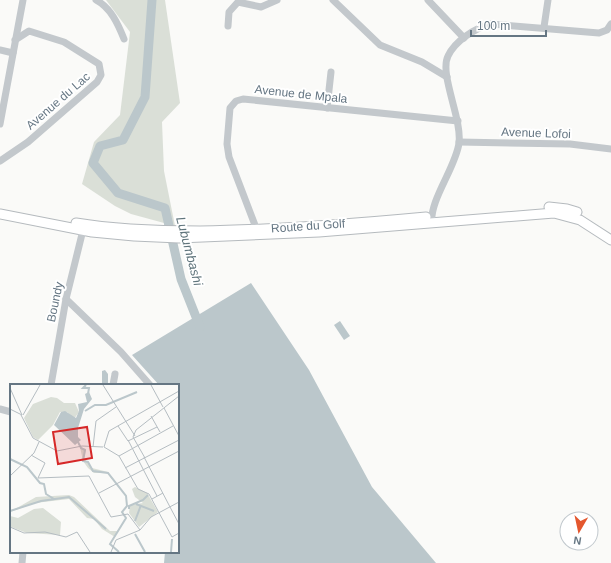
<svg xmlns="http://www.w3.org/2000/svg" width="611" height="563" font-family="Helvetica,sans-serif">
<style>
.green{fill:#dadfd7}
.water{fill:#bbc7cb}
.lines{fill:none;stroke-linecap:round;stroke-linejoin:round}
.river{stroke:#bbc7cb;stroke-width:9}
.major-casing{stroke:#b5babe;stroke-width:11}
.minor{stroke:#c3c8cc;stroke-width:7}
.major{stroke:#fff;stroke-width:9}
.labels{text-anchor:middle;stroke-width:4;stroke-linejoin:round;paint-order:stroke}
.street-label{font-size:12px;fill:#657683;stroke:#fff}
.water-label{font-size:13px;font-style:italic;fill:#60757c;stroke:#fff}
.inset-river{fill:none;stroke:#bbc7cb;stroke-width:2}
.inset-road{fill:none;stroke:#b5bdc2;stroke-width:1}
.view{fill:#d62828;fill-opacity:0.15;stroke:#d62828;stroke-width:2}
.inset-edge{fill:none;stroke:#657683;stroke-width:2}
</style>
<rect width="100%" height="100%" fill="#fafaf8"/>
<path class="green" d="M106,0H165L180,103L162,122L164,171L175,226L131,214L115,206L82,184L94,142L120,115L130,32Z"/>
<g class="water">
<path d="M251,283L309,370L372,487L436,563H164L165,552H178V431L180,409L178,406V385H159L132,355Z"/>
<path d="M340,321L350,336L344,340L334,325Z"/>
<path d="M105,370L108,374V385L102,384V371Z"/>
</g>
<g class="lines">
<path class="river" d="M152,0L145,97L123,140L100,146L93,163L118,193L165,208L181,279L200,327"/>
<defs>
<g id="major">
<path d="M549,207L567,209L577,212"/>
<path d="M0,214L92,232L134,236L179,238L319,232L554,213L580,220L611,240"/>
<path d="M76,223C117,230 159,231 200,231C275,230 351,224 426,217"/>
</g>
</defs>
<use href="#major" class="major-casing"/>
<g class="minor">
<path d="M96,0C111,8 118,24 124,39"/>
<path d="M333,0L380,45L422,62L447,77"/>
<path d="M428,0L464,38"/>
<path d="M228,26L229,12L238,2L261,7L277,0"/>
<path d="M544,27L548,0"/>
<path d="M0,50L13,53"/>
<path d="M327,108L331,72"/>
<path d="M0,124L23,0"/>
<path d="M459,142L570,144L611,149"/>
<path d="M0,161L28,142L97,82L101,75L99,64L64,42L29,31L15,40"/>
<path d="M432,223C429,201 456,167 459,143C462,118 439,74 448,56C455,41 475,28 491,24L599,33L607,30L611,24"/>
<path d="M258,233L229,157L227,144L230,108L236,101L243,99L458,121"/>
<path d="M66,299L121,352L150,385"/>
<path d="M51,385L66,299L84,226"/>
<path d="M113,385L115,374"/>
<path d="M0,409L11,412"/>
<path d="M22,563L23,552"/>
</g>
<use href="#major" class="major"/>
</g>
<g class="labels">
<g class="street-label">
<text transform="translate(301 94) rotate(6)" y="4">Avenue de Mpala</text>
<text transform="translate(58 101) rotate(-41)" y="4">Avenue du Lac</text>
<text transform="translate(536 133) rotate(2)" y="4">Avenue Lofoi</text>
<text transform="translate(308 226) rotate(-4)" y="4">Route du Golf</text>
<text transform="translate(55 302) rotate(-78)" y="4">Boundy</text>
</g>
<g class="water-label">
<text transform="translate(190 251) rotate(75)" y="5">Lubumbashi</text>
</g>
</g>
<g transform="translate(10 384)">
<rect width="169" height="169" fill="#fafaf8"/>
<path d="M41,13L47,14L54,19H65L69,28L64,35L57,28H50L43,41L28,56L23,53L14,34L23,20ZM70,63L76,65L74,74L82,84L98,88L105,99L97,89H84L78,84L73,77ZM125,103L137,109L148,128L129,143L119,129L120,121L133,119L125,113L122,105ZM59,111L64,113L100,147H107L105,153L92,145L84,135L77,134L59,115L25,119L0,128L26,113ZM33,124L51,138L50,151L17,149L1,143L0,132L8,134L24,125Z" fill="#dadfd7"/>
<path d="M79,8L82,15L74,25L68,44V53L71,56L65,61L44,41L51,28L55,27L66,34L69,27L68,20L77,18L75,10Z" fill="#bbc7cb"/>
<path class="inset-river" d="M76,1L73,4H79L78,10M75,27L85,21H96L127,8M67,56L71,64L75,66L73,77L78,78L83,87L98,89L116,112L117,122L112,128L116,134L100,160L109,168M0,75L17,83L30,99L34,100L36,110L44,115M126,120L144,127M119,125V122L133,116L138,111M0,127L31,117L59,113L96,145M125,137L131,121M125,150L135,168M161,168L162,155"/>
<path class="inset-road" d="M93,1L125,52M141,1L153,23M0,4L12,31M154,24L169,52M0,25L12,31M11,31L23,54L47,67L72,62L93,63M13,31L30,1M141,32L150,48M108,42L118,57M118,56L147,112M118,57L147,43M83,63L86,37L106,23M94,63L99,47L169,7M94,63L109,72L128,105L139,110L162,153L169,149M21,71L35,79L28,94L79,92L101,133L118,130L130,146M109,72L163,42M134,73L160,123M135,74L123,53L126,46L169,12M115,84L169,56M0,92L24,69L29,58M89,109L169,67M142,115L153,109M160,123L169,140M0,143L14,149L35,148L56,153L67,148L80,168M101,168L106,156L130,146L141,133L169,118"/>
<path class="view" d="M77,43L82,74L48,80L43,48Z"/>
<rect width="169" height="169" class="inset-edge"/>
</g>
<g transform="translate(579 531) rotate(189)"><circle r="19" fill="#ffffff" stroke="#c1c8cd"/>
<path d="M0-3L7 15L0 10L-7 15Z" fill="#e4572e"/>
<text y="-6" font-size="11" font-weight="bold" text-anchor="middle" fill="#657683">N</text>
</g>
<path d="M471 30v6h75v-6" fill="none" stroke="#657683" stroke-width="2"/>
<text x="477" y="30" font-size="12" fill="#657683" stroke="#ffffff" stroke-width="3" paint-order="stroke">100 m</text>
</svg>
